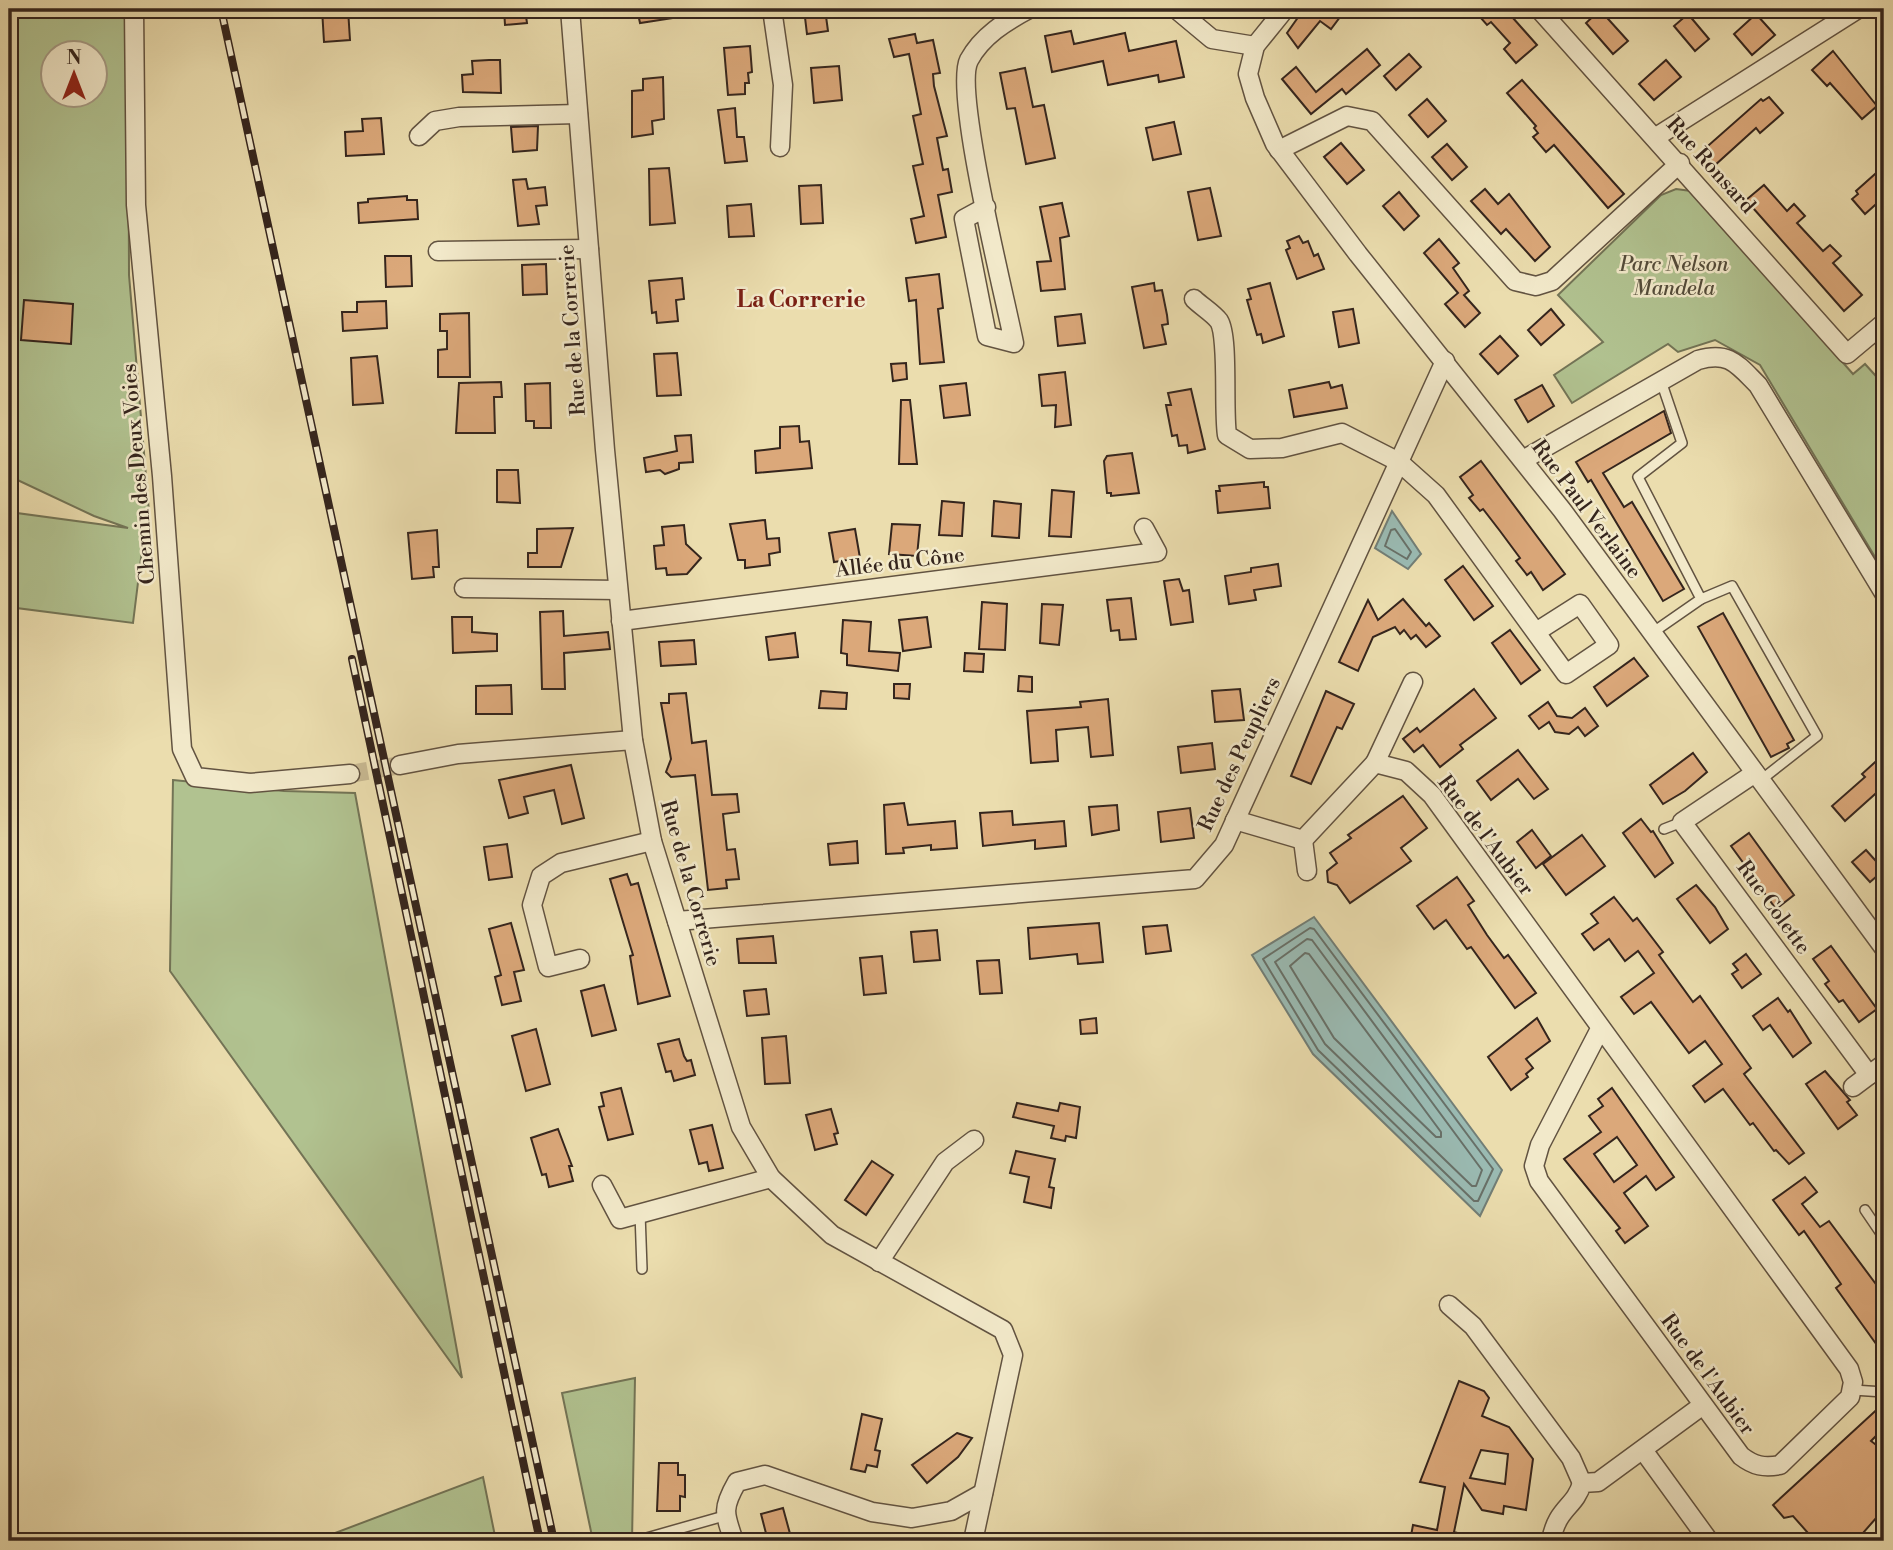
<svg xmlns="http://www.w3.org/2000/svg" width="1893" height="1550" font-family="'Libre Bodoni',serif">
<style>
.green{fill:#b1c290;stroke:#737456;stroke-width:2;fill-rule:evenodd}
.water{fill:#9abab2;stroke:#727e76;stroke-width:2}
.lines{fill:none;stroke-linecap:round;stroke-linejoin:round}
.shore{stroke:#687068;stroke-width:2}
.building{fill:#dba87a;stroke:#35251d;stroke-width:2;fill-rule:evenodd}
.street-tunnel{stroke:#c7b891;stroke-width:18;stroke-dasharray:18 9;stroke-linecap:butt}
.lane-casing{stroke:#625341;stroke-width:12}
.street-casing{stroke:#625341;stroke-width:21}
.lane{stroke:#f2e9ca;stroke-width:9}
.street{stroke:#f2e9ca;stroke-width:18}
.rail-casing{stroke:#35251d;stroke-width:8}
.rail{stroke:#f2e9ca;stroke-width:5;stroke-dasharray:16;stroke-linecap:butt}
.labels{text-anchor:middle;stroke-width:5;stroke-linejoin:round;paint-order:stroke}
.street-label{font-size:21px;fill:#35251d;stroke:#f2e9ca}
.park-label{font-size:21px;font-style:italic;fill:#544c3a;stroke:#f2e9ca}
.neighbourhood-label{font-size:23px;font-weight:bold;fill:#7a1f14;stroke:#f2e9ca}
</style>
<rect width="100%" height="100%" fill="#ebddae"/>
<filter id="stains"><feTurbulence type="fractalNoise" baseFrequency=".00286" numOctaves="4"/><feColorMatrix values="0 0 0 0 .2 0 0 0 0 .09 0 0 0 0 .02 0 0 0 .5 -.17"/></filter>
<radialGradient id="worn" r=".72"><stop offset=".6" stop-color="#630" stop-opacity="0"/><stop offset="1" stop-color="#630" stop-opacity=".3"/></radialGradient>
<g class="green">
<path d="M13,9H128L129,275L151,536L144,534L133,623L9,607V512L128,528L94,516L9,476V16L14,14ZM52,52H94V94H52Z"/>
<path d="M1676,189L1691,191L1853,374L1865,364L1884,385V572L1760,365L1715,340L1678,352L1668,344L1572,403L1554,375L1603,342L1558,295L1661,195Z"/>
<path d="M173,780L284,791L355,793L462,1378L170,971Z"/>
<path d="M635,1378L632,1541H593L562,1393Z"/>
<path d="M483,1477L496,1541H314Z"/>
</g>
<g class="water">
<path d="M1392,511L1421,554L1408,569L1375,548Z"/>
<path d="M1314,917L1502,1170L1480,1216L1313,1054L1252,955Z"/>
</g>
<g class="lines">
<g class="shore">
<path d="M1395,529L1411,552L1407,559L1385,546L1391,530Z"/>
<path d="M1310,928L1314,929L1493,1169L1478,1201H1474L1318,1050L1263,959Z"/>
<path d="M1307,939L1312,940L1482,1170L1476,1186H1472L1325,1044L1275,962Z"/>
<path d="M1305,953L1309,954L1441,1132V1137H1436L1334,1038L1290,966Z"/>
</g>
</g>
<g class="building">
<path d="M322,9H348L350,40L324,42Z"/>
<path d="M504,9H525L527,23L505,25Z"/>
<path d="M637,9H680V17L640,23Z"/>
<path d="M804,9H825L828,31L807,34Z"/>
<path d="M1304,9H1346L1331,29L1320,21L1298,48L1287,33Z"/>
<path d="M1473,9H1505L1537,45L1516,63L1504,49L1510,43L1491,22L1487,25Z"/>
<path d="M1600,10L1628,41L1613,54L1586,23Z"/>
<path d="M1688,14L1709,39L1695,51L1674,26Z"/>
<path d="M1756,14L1775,35L1752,55L1734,34Z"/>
<path d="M1071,31L1074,44L1125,33L1129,51L1176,41L1184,77L1159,82L1158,75L1108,85L1103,61L1052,72L1045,36Z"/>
<path d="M915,34L917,43L933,40L940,73L933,74L934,86L947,136L937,138L943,170L948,169L952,192L938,195L946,237L916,243L911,219L924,216L913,166L923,164L913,116L921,114L909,54L894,57L889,39Z"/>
<path d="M750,46L752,72L748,73L749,83H745V94L728,95L724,48Z"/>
<path d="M1367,49L1380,65L1346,94L1342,89L1311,114L1282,79L1296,67L1316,92Z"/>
<path d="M1833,51L1877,106L1862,119L1830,83L1827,86L1812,70Z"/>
<path d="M1409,54L1421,67L1396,90L1384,76Z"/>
<path d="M489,60H500L501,93L463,92L462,75L473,74L472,61Z"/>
<path d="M1666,60L1681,77L1654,100L1639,84Z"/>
<path d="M839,66L842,100L814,103L811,68Z"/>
<path d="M1025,68L1033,107L1044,105L1055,158L1026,164L1015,108L1007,109L1000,73Z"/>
<path d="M663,77L664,119L652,121L653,134L632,137V91L643,90V79Z"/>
<path d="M1522,80L1624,194L1608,208L1554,145L1546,152L1533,137L1538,133L1534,128L1536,126L1507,93Z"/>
<path d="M1769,97L1783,113L1760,133L1756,128L1714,166L1701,152L1761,99L1763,101Z"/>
<path d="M1427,99L1446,121L1428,137L1409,115Z"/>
<path d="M735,108L737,137H744L747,161L725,163L718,110Z"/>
<path d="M381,118L384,154L346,156L345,132L363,131L362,119Z"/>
<path d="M1174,122L1181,154L1153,160L1146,128Z"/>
<path d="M538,126L537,150L513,152L511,127Z"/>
<path d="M1341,143L1364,170L1347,184L1324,157Z"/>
<path d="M1447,144L1467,167L1452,180L1432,157Z"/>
<path d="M1884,166V197L1865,214L1852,199L1858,194L1856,191Z"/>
<path d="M669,168L675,223L650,225L649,169Z"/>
<path d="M526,179L528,189L545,187L547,205L536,206L539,224L518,226L513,180Z"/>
<path d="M821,185L823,223L801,224L799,186Z"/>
<path d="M1764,185L1787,211L1794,204L1805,216L1797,223L1823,251L1830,245L1841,256L1833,263L1862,295L1844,311L1746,200Z"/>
<path d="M1210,188L1221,236L1198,240L1188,192Z"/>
<path d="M1485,189L1498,204L1509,194L1550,247L1535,261L1506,229L1501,234L1471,201Z"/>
<path d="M1399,192L1419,216L1404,230L1383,206Z"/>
<path d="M407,196V200H417L418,219L359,223L358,203L368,202V199Z"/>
<path d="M1062,203L1069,236L1060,238L1065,289L1041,291L1037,262L1051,261L1040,207Z"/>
<path d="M751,204L754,236L729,237L727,206Z"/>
<path d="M1299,236L1303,243L1308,241L1314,256L1318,254L1324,269L1297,279L1286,250L1290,248L1287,241Z"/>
<path d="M1439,239L1459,263L1453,268L1469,291L1464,295L1480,313L1465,327L1445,304L1458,293L1424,253Z"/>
<path d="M385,256H411L412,286L386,287Z"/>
<path d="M546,264L547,294L523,295L522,265Z"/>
<path d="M939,274L943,308L938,309L944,362L920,364L916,300L909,301L906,278Z"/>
<path d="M682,278L684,299L676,300L678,321L657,323L656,312L652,313L649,281Z"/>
<path d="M1154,283L1155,291L1162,290L1167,315L1168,324L1162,325L1166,344L1144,348L1132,287Z"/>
<path d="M1270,283L1284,336L1263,343L1261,334L1257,335L1247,300L1251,299L1248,289Z"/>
<path d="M24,300L73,304L71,344L21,340Z"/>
<path d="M386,301L387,328L343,331L342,312H357V302Z"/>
<path d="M1353,309L1359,343L1339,347L1333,312Z"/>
<path d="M1551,309L1564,325L1541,345L1528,330Z"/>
<path d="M469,313L470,377H438V350L447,349V331H440V314Z"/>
<path d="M1081,314L1085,343L1058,346L1055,317Z"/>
<path d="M1500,336L1518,356L1498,374L1480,354Z"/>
<path d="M677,353L681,395L657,396L654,354Z"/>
<path d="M377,356L383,403L353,405L351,358Z"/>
<path d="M906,363L907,379L893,381L891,364Z"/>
<path d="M1065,372L1071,425L1055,427L1056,405L1042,406L1039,375Z"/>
<path d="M501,382L502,397H494L495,433H456L459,383Z"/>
<path d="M1329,382L1331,388L1342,385L1347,408L1294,417L1289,390Z"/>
<path d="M550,383L551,428H534V421H526L525,384Z"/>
<path d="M966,383L970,415L944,418L940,386Z"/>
<path d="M1542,385L1554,406L1528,422L1515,400Z"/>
<path d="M1191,389L1205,449L1188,453L1187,445L1179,446L1177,435L1172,436L1166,405H1171L1168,393Z"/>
<path d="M901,400H910L917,464H899Z"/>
<path d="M1664,411L1671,433L1603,473L1624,507L1632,502L1684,589L1663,601L1591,480L1588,482L1576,462Z"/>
<path d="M799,426L800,442L809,441L812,468L756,473L755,451L780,448V427Z"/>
<path d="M691,435L693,462L679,463V469L665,474L660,470L646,472L644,458L677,451L675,436Z"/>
<path d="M1132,453L1139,493L1111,496V493H1107L1104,461L1107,456Z"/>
<path d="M1481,461L1565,574L1543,590L1531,572L1527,575L1516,561L1520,558L1500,531L1483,509L1480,511L1469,498L1473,495L1460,477Z"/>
<path d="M497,470H518L520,503L497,502Z"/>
<path d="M1264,482V487H1268L1270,508L1218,513L1216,491H1220L1219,486Z"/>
<path d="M1052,490L1074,492L1071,537L1049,536Z"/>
<path d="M942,501L964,503L962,536L939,535Z"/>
<path d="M994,501L1021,504L1019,538L992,536Z"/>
<path d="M765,520L767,539L779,538L780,552L769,554L770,565L745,568V560H738L730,524Z"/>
<path d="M892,524L920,525L917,556L889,554Z"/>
<path d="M684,525L686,544L701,558L687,574L667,575L666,568L656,569L654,546L664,545L662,527Z"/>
<path d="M573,528L561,567H528V553H537V529Z"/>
<path d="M855,529L860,558L834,562L829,533Z"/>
<path d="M437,530L439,567H433L434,577L412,579L408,533Z"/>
<path d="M1278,564L1281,586L1254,590L1256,600L1229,604L1225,576L1251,572V568Z"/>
<path d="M1463,566L1493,606L1474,620L1445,580Z"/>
<path d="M1179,579L1183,591L1189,590L1193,622L1171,625L1164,581Z"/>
<path d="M1131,598L1136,639L1120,640L1119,630L1111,631L1107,600Z"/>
<path d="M1403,599L1426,626L1429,623L1440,636L1426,647L1416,635L1411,639L1404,630L1400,634L1395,627L1373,637L1358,671L1339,662L1368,600L1378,620Z"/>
<path d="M982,602L1007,604L1005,650L979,649Z"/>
<path d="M1042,604L1063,605L1059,645L1040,643Z"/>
<path d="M563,611L564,636L608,632L610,649L564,653L565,689H542L540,612Z"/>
<path d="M1723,613L1794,740L1787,744L1789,748L1771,757L1698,627Z"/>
<path d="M452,617H472V632L497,634V651L453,653Z"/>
<path d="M927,617L931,647L903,651L899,620Z"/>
<path d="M843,620L871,622L869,651L900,653L898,671L847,665V654L841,653Z"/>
<path d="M1510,630L1540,670L1521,684L1492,643Z"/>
<path d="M795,633L798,657L769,660L766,637Z"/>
<path d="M694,640L696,664L661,666L659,642Z"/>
<path d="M965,653L984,654L983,672L964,671Z"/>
<path d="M1634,658L1648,676L1607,706L1594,687Z"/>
<path d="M1019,676L1032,677V692L1018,691Z"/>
<path d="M894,684H910L909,699L894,698Z"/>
<path d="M511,685L512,714H476V686Z"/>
<path d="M1240,689L1244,720L1215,722L1212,691Z"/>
<path d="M1474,689L1496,718L1460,745L1463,749L1440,767L1423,745L1414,752L1403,739L1417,728L1420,732Z"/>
<path d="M821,691L847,693L846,709L819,708Z"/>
<path d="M1326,691L1354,704L1342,729L1337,727L1311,784L1291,776Z"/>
<path d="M686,693L692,743L706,741L712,795L737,794L739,812L723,814L727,850L735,849L739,879L726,880L727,888L708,890L695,775L671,777L666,772L671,759L661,703H669V694Z"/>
<path d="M1108,699L1113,755L1091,757L1088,727L1056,730L1058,761L1031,763L1027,711L1081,707L1080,702Z"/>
<path d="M1548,702L1557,716L1572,718L1585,708L1598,726L1585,736L1578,727L1569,734L1555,732L1549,722L1539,729L1529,716Z"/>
<path d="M1212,743L1215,769L1181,773L1178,747Z"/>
<path d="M1518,750L1548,789L1534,799L1518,779L1491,800L1477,781Z"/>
<path d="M1693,753L1707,772L1685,791L1663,804L1650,785Z"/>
<path d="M1884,754V786L1845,821L1832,806L1865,777L1862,774Z"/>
<path d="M571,765L584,818L562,824L554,790L524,797L528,813L509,818L499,780Z"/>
<path d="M1403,796L1427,828L1401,848L1411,861L1350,903L1337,885L1328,882L1327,871L1337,863L1330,853L1351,838L1348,835Z"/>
<path d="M904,803L908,825L955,821L957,848L931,850V845L903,848L904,853L886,854L884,805Z"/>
<path d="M1117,805L1119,830L1092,835L1089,807Z"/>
<path d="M1190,808L1194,838L1161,842L1158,812Z"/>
<path d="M1012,811L1013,825L1064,821L1066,846L1035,849V840L983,846L980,813Z"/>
<path d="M1641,819L1651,832L1653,831L1673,863L1655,877L1623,833Z"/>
<path d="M1532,830L1551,856L1536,868L1517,842Z"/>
<path d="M1749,833L1794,895L1776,909L1760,887L1756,890L1743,871L1747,868L1731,846Z"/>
<path d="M1582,835L1605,866L1566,895L1543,864Z"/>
<path d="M857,841L858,863L830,865L828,844Z"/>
<path d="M507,844L512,877L489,880L484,847Z"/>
<path d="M1866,850L1884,870L1870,882L1852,862Z"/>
<path d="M627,874L631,885L638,883L670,996L638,1004L630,956L633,955L610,879Z"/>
<path d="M1457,877L1474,901L1468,905L1487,935L1504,958L1508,955L1536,993L1515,1008L1471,947L1467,949L1446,920L1434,929L1417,906Z"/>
<path d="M1696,885L1715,907L1728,929L1710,943L1677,899Z"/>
<path d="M1614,897L1633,921L1637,918L1663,952L1659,955L1693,1002L1700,996L1751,1068L1744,1074L1804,1153L1789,1164L1776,1150L1774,1151L1753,1123L1750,1125L1723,1089L1705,1102L1693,1086L1722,1064L1705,1041L1689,1053L1651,1002L1634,1014L1621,997L1654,973L1638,951L1625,961L1609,939L1594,950L1582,934L1598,923L1591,914Z"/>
<path d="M511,923L524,970L514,972L521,1001L502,1005L495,977L501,975L489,929Z"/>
<path d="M1099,923L1103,962L1078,964L1077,954L1030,959L1028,928Z"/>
<path d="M1167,925L1171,951L1146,954L1143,927Z"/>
<path d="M937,930L940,960L914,962L911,932Z"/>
<path d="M773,936L776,963H739L737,939Z"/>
<path d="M1831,946L1877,1009L1859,1022L1843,1000L1839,1002L1825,984L1829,981L1813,959Z"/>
<path d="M1746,954L1761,974L1742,988L1732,974L1738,970L1733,964Z"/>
<path d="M882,956L886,993L864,995L860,958Z"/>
<path d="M999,960L1002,993L980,994L977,961Z"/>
<path d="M604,985L616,1030L592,1036L581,991Z"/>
<path d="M766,989L769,1014L747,1016L744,991Z"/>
<path d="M1778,998L1788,1012L1790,1010L1811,1043L1793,1057L1770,1025L1763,1030L1753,1016Z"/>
<path d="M1096,1018L1097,1033L1081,1034L1080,1020Z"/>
<path d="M1537,1018L1550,1041L1526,1059L1533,1068L1526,1074L1528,1077L1511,1090L1488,1057Z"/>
<path d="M536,1029L550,1084L526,1091L512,1036Z"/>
<path d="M786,1036L790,1083L765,1084L762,1038Z"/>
<path d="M679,1039L684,1056L687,1061L691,1060L695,1075L674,1081L671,1071L666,1072L658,1044Z"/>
<path d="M1825,1071L1850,1100L1847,1102L1857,1115L1838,1129L1806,1084Z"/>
<path d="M621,1088L633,1134L608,1140L599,1107L604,1106L601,1093Z"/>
<path d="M1612,1088L1674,1177L1656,1190L1646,1176L1624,1193L1648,1226L1625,1243L1616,1231L1620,1228L1564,1159L1601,1132L1589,1116L1603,1106L1598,1099ZM1617,1137L1637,1165L1614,1182L1594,1154Z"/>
<path d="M1017,1103L1058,1111L1060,1103L1080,1107L1076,1138L1066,1136L1065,1141L1051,1138L1054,1126L1013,1117Z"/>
<path d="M831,1109L838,1133L834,1134L837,1144L815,1150L806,1115Z"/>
<path d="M712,1125L723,1168L709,1171L707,1162L699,1164L690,1130Z"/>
<path d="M558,1129L572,1166H569L573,1181L549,1187L546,1174L542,1175L531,1138Z"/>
<path d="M1016,1151L1055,1159L1049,1187L1054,1188L1051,1208L1024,1202L1029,1177L1010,1173Z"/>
<path d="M872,1161L893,1175L866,1215L845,1200Z"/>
<path d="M1805,1177L1817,1192L1802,1204L1820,1227L1829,1221L1884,1295V1355L1836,1288L1841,1284L1804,1231L1799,1235L1773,1200Z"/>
<path d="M1459,1381L1484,1391L1489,1398L1482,1416L1509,1427L1533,1459L1526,1510L1504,1506L1503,1514L1482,1510L1464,1484L1454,1532L1461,1534V1541H1410L1413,1525L1437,1530L1445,1487L1420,1482ZM1481,1450L1508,1454L1505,1484L1470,1478Z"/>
<path d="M1884,1403V1428L1871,1441L1884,1451V1509L1856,1541H1815L1793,1516L1784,1518L1773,1505Z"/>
<path d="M862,1414L882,1419L875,1450L880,1451L877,1467L867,1465L865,1472L851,1469Z"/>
<path d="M957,1433L972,1438L958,1457L927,1483L912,1465Z"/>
<path d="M659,1463H678V1475H685V1497L680,1496V1511H657Z"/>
<path d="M783,1508L792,1541H768L761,1514Z"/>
</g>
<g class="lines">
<path class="street-tunnel" d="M350,774L400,765"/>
<defs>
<g id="lane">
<path d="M1701,599L1732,586L1817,736L1761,780"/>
<path d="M1652,633L1701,599L1638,477L1682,443L1661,381"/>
<path d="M1664,829L1682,822"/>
<path d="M1865,1210L1884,1238"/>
<path d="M640,1213L642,1269"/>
<path d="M1853,1390L1884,1392"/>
<path d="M636,1541L724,1516"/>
</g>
<g id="street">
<path d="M134,9L136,205L162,476L182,749L195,777L250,783L350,774"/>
<path d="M570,9L605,450L633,740L652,841L741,1127L771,1178L832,1235L1003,1330L1013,1355L973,1541"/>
<path d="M772,9L783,85L780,147"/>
<path d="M1176,9L1212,39L1255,46"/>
<path d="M1285,9L1255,46L1248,74L1255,98L1275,144L1358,254L1562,510L1884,948"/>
<path d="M1539,9L1847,354L1884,323"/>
<path d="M419,136L435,121L459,117L578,114"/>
<path d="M1656,137L1858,9"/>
<path d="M1279,150L1347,116L1372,121L1515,281L1536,286L1552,281L1680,163"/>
<path d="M986,207L964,219L987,336L1014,343C1005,297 953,91 969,60C982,36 1006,21 1029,9"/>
<path d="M438,251L589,249"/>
<path d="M1194,299C1201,306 1213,313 1219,321C1229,337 1223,409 1227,435L1250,449L1282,448L1342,433L1399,462L1436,495L1566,674L1609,645L1580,604L1536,632"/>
<path d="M1523,460L1698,360C1729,351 1737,364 1758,385L1884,593"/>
<path d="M464,588L618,590"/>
<path d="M621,621L1157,552L1144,528"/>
<path d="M1375,763L1413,682"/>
<path d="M400,765L458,754L633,740"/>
<path d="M1755,773L1682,822L1869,1075L1884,1064"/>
<path d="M1235,820L1303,840L1375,763L1406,771L1432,795L1849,1369L1853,1382L1850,1397L1780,1465C1764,1468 1754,1466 1741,1456L1539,1181L1534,1166L1540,1145L1600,1029"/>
<path d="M1303,840L1307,871"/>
<path d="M677,921L1195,879L1224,845L1445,361"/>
<path d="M580,959L548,967L532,905L541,876L561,863L652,841"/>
<path d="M1853,1087L1869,1075"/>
<path d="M602,1185L620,1219L771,1178"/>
<path d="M879,1262L945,1162L974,1140"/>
<path d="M1449,1305L1473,1326L1571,1458L1582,1483"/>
<path d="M1643,1450L1709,1541"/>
<path d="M734,1541C724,1513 722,1508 737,1482L765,1475L872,1512L912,1518L951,1511L983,1493"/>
<path d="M1551,1541C1557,1507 1575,1508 1582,1483L1598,1482L1703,1405"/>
</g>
</defs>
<use href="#lane" class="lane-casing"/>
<use href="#street" class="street-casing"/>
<use href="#lane" class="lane"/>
<use href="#street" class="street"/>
<defs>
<g id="rail">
<path d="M221,9L554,1541"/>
<path d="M352,659L540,1541"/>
</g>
</defs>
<use href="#rail" class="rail-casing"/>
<use href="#rail" class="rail"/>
</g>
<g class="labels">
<g class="street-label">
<text transform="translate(1711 165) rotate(48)" y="7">Rue Ronsard</text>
<text transform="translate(572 330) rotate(-94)" y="7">Rue de la Correrie</text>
<text transform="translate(138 474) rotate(-95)" y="7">Chemin des Deux Voies</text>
<text transform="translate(1587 509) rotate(53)" y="7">Rue Paul Verlaine</text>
<text transform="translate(900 562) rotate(-7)" y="7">Allée du Cône</text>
<text transform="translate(1239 754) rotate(-65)" y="7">Rue des Peupliers</text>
<text transform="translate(1486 835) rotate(53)" y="7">Rue de l'Aubier</text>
<text transform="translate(691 883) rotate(74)" y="7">Rue de la Correrie</text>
<text transform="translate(1774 907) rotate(54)" y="7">Rue Colette</text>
<text transform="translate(1708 1374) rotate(54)" y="7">Rue de l'Aubier</text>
</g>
<g class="park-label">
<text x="1674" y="271">Parc Nelson<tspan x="1674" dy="24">Mandela</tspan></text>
</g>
<g class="neighbourhood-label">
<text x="801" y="307">La Correrie</text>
</g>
</g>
<rect width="1893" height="1550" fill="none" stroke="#ebddae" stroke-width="35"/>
<rect x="10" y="10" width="1872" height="1529" fill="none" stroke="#35251d" stroke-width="3.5"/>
<rect x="18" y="18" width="1858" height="1515" fill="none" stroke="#35251d" stroke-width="2"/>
<g transform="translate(74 74)"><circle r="33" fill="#f2e9ca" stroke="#a69b85" stroke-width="2"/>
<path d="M0-5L12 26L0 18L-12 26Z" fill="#8f2418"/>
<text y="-10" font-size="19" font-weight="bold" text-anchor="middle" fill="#35251d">N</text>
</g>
<rect width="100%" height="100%" filter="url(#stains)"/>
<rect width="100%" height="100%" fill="url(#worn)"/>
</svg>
